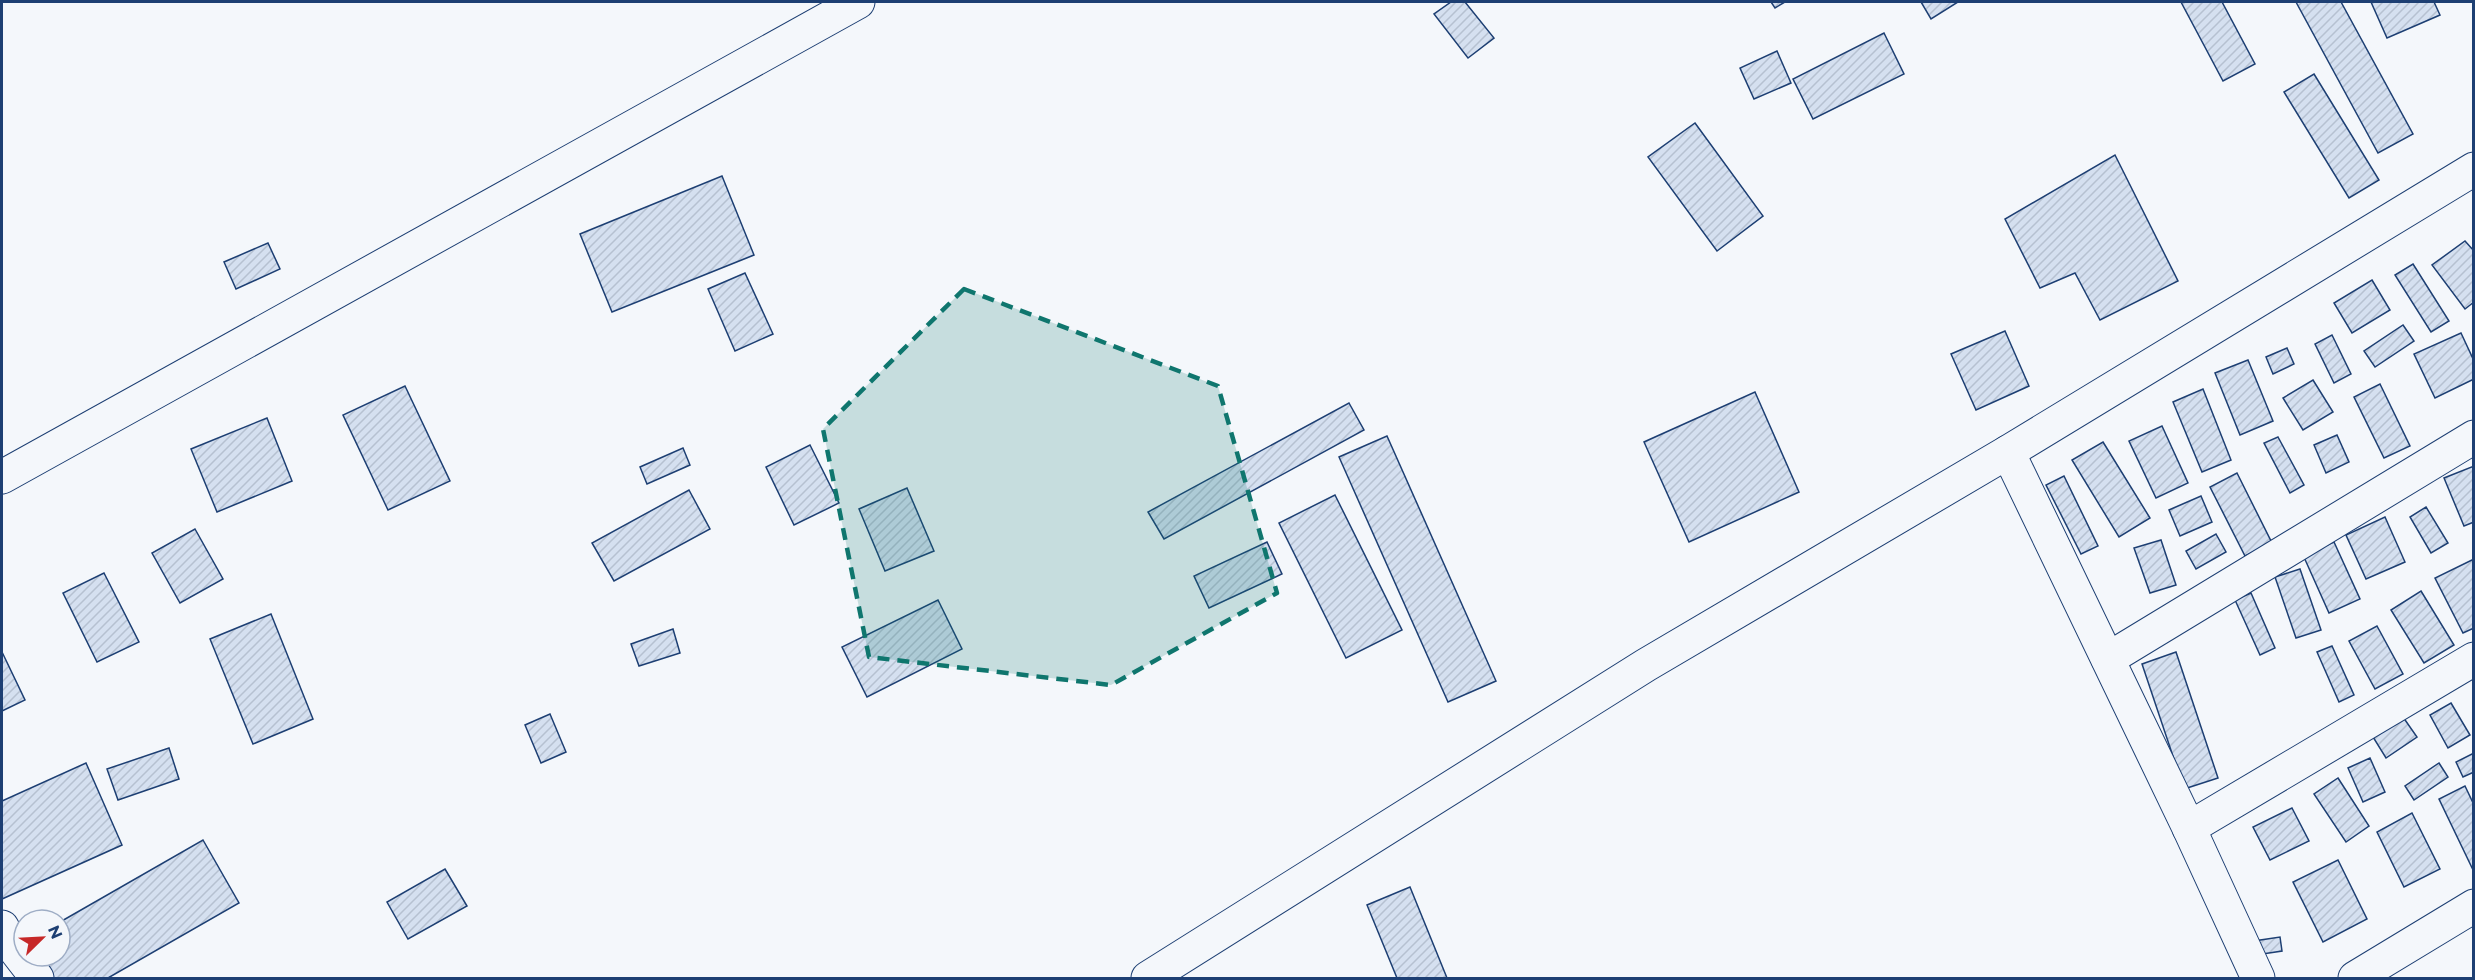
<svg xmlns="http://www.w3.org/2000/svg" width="2475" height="980" font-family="Montserrat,sans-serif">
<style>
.building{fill:url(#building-hatch);stroke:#1d3f73;stroke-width:1.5}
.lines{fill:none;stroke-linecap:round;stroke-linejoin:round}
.minor-casing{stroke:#1d3f73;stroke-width:35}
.minor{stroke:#f4f7fb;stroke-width:33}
.marked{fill:#0f766e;fill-opacity:0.2;stroke:#0f766e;stroke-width:4.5;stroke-dasharray:12 8;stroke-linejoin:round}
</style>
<defs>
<pattern id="building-hatch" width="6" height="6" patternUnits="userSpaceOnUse" patternTransform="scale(1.5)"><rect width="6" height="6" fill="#d5e0f0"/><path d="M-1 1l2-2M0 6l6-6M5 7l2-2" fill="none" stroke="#b6c1d1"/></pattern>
</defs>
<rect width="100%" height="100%" fill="#f4f7fb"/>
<g class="building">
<path d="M1451,2H1465L1494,38L1468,58L1434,14Z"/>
<path d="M1771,2H1785L1775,8Z"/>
<path d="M1921,2H1958L1931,19Z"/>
<path d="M2181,2H2222L2255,64L2223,81Z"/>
<path d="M2296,2H2341L2413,134L2378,153Z"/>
<path d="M2371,2H2434L2440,15L2387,38Z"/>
<path d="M1884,33L1904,74L1813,119L1793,79Z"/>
<path d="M1777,51L1791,83L1754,99L1740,68Z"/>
<path d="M2314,74L2379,180L2349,198L2284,92Z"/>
<path d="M1695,123L1763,216L1717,251L1648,157Z"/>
<path d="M2115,155L2178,281L2100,320L2075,273L2040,288L2005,219Z"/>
<path d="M722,176L754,255L612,312L580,234Z"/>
<path d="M2465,241L2474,251V302L2465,309L2432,265Z"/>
<path d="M268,243L280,269L236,289L224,262Z"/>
<path d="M2413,264L2449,321L2431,332L2395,275Z"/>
<path d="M745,273L773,334L735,351L708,289Z"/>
<path d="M2372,280L2390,310L2352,333L2334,303Z"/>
<path d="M2403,325L2414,341L2375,367L2364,351Z"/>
<path d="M2005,331L2029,386L1976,410L1951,354Z"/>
<path d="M2461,333L2474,361V379L2435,398L2414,354Z"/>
<path d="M2332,335L2351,374L2334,383L2315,344Z"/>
<path d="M2287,348L2294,364L2273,374L2266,357Z"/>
<path d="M2248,360L2273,421L2240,435L2215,373Z"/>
<path d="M2313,380L2333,412L2303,430L2283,398Z"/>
<path d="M2380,384L2410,446L2384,458L2354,397Z"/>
<path d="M405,386L450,481L388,510L343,415Z"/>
<path d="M2203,389L2231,460L2202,472L2173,402Z"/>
<path d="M1755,392L1799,492L1689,542L1644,442Z"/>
<path d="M1349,403L1364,430L1164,539L1148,512Z"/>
<path d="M267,418L292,481L217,512L191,449Z"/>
<path d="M2162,426L2188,483L2156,498L2129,441Z"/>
<path d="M2337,435L2349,462L2326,473L2314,445Z"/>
<path d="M1387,436L1496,681L1448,702L1339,457Z"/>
<path d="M2278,437L2304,485L2290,493L2264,443Z"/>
<path d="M2103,442L2150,518L2119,537L2072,460Z"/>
<path d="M810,445L839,503L794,525L766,467Z"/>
<path d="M683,448L690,465L647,484L640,467Z"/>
<path d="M2474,466V522L2464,526L2444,478Z"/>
<path d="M2237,473L2272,543L2245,556L2210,487Z"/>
<path d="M2064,476L2098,546L2081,554L2046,485Z"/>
<path d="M907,488L934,551L885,571L859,509Z"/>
<path d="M689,490L710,529L614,581L592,543Z"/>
<path d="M1335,495L1402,630L1346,658L1279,523Z"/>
<path d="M2201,496L2212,522L2180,536L2169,510Z"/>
<path d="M2426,507L2448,543L2431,553L2410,517Z"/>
<path d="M2385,517L2405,562L2366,579L2346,535Z"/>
<path d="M195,529L223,579L180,603L152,553Z"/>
<path d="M2216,534L2226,552L2196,569L2186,551Z"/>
<path d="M2161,540L2176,585L2150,593L2134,548Z"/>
<path d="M1267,542L1282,574L1209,608L1194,576Z"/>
<path d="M2334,542L2360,599L2329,613L2303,555Z"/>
<path d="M2474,559V628L2463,633L2435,578Z"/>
<path d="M2300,569L2321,630L2296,638L2275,577Z"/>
<path d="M104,573L139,642L97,662L63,593Z"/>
<path d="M2421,591L2454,645L2424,663L2391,610Z"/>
<path d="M2251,593L2275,648L2260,655L2235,600Z"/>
<path d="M938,600L962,649L867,697L842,647Z"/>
<path d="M271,614L313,719L253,744L210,639Z"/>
<path d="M2377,626L2403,674L2375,689L2349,641Z"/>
<path d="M673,629L680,653L639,666L631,644Z"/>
<path d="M2332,646L2354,695L2339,702L2317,652Z"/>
<path d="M2,652L25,700L2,711Z"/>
<path d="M2176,652L2218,778L2184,789L2142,664Z"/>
<path d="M2451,703L2470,735L2448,748L2430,715Z"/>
<path d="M550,714L566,752L541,763L525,725Z"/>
<path d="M2403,717L2417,737L2386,758L2373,737Z"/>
<path d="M169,748L179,779L118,800L107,769Z"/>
<path d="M2474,753V772L2463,777L2456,762Z"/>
<path d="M2370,758L2385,792L2363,802L2348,768Z"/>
<path d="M86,763L122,845L2,899V801Z"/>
<path d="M2439,763L2448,777L2414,800L2405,786Z"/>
<path d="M2338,778L2369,826L2346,842L2314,794Z"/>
<path d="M2465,786L2474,805V872L2439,799Z"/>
<path d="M2292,808L2309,841L2270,860L2253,827Z"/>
<path d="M2412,813L2440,869L2404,887L2377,832Z"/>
<path d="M203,840L239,903L108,978H54L42,956H60V922Z"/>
<path d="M2338,860L2367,919L2323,942L2293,882Z"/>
<path d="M445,869L467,906L408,939L387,902Z"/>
<path d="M1410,887L1447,978H1397L1367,905Z"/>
<path d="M2280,937L2282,951L2256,955L2254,941Z"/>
</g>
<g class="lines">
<defs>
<g id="minor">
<path d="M2008,452L2189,828L2258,978"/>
<path d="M2,477L858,2"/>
<path d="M2108,659L2474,437"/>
<path d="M2189,828L2474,659"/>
<path d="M2,927L13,947L37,978"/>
<path d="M1148,978L1646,665L2008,452L2474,169"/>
<path d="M2355,978L2474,906"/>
</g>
</defs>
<use href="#minor" class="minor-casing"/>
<use href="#minor" class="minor"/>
</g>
<path class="marked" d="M964,289L1218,386L1277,593L1111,685L869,657L823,429Z"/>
<rect width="2475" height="980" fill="none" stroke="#1d3f73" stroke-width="6"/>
<g transform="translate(42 938) rotate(66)"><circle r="28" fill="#f4f7fb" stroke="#9eadc5" stroke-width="1.5"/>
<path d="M0-4.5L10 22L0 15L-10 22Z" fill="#c62828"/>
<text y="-9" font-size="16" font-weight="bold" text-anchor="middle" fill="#1d3f73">N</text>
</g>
</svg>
